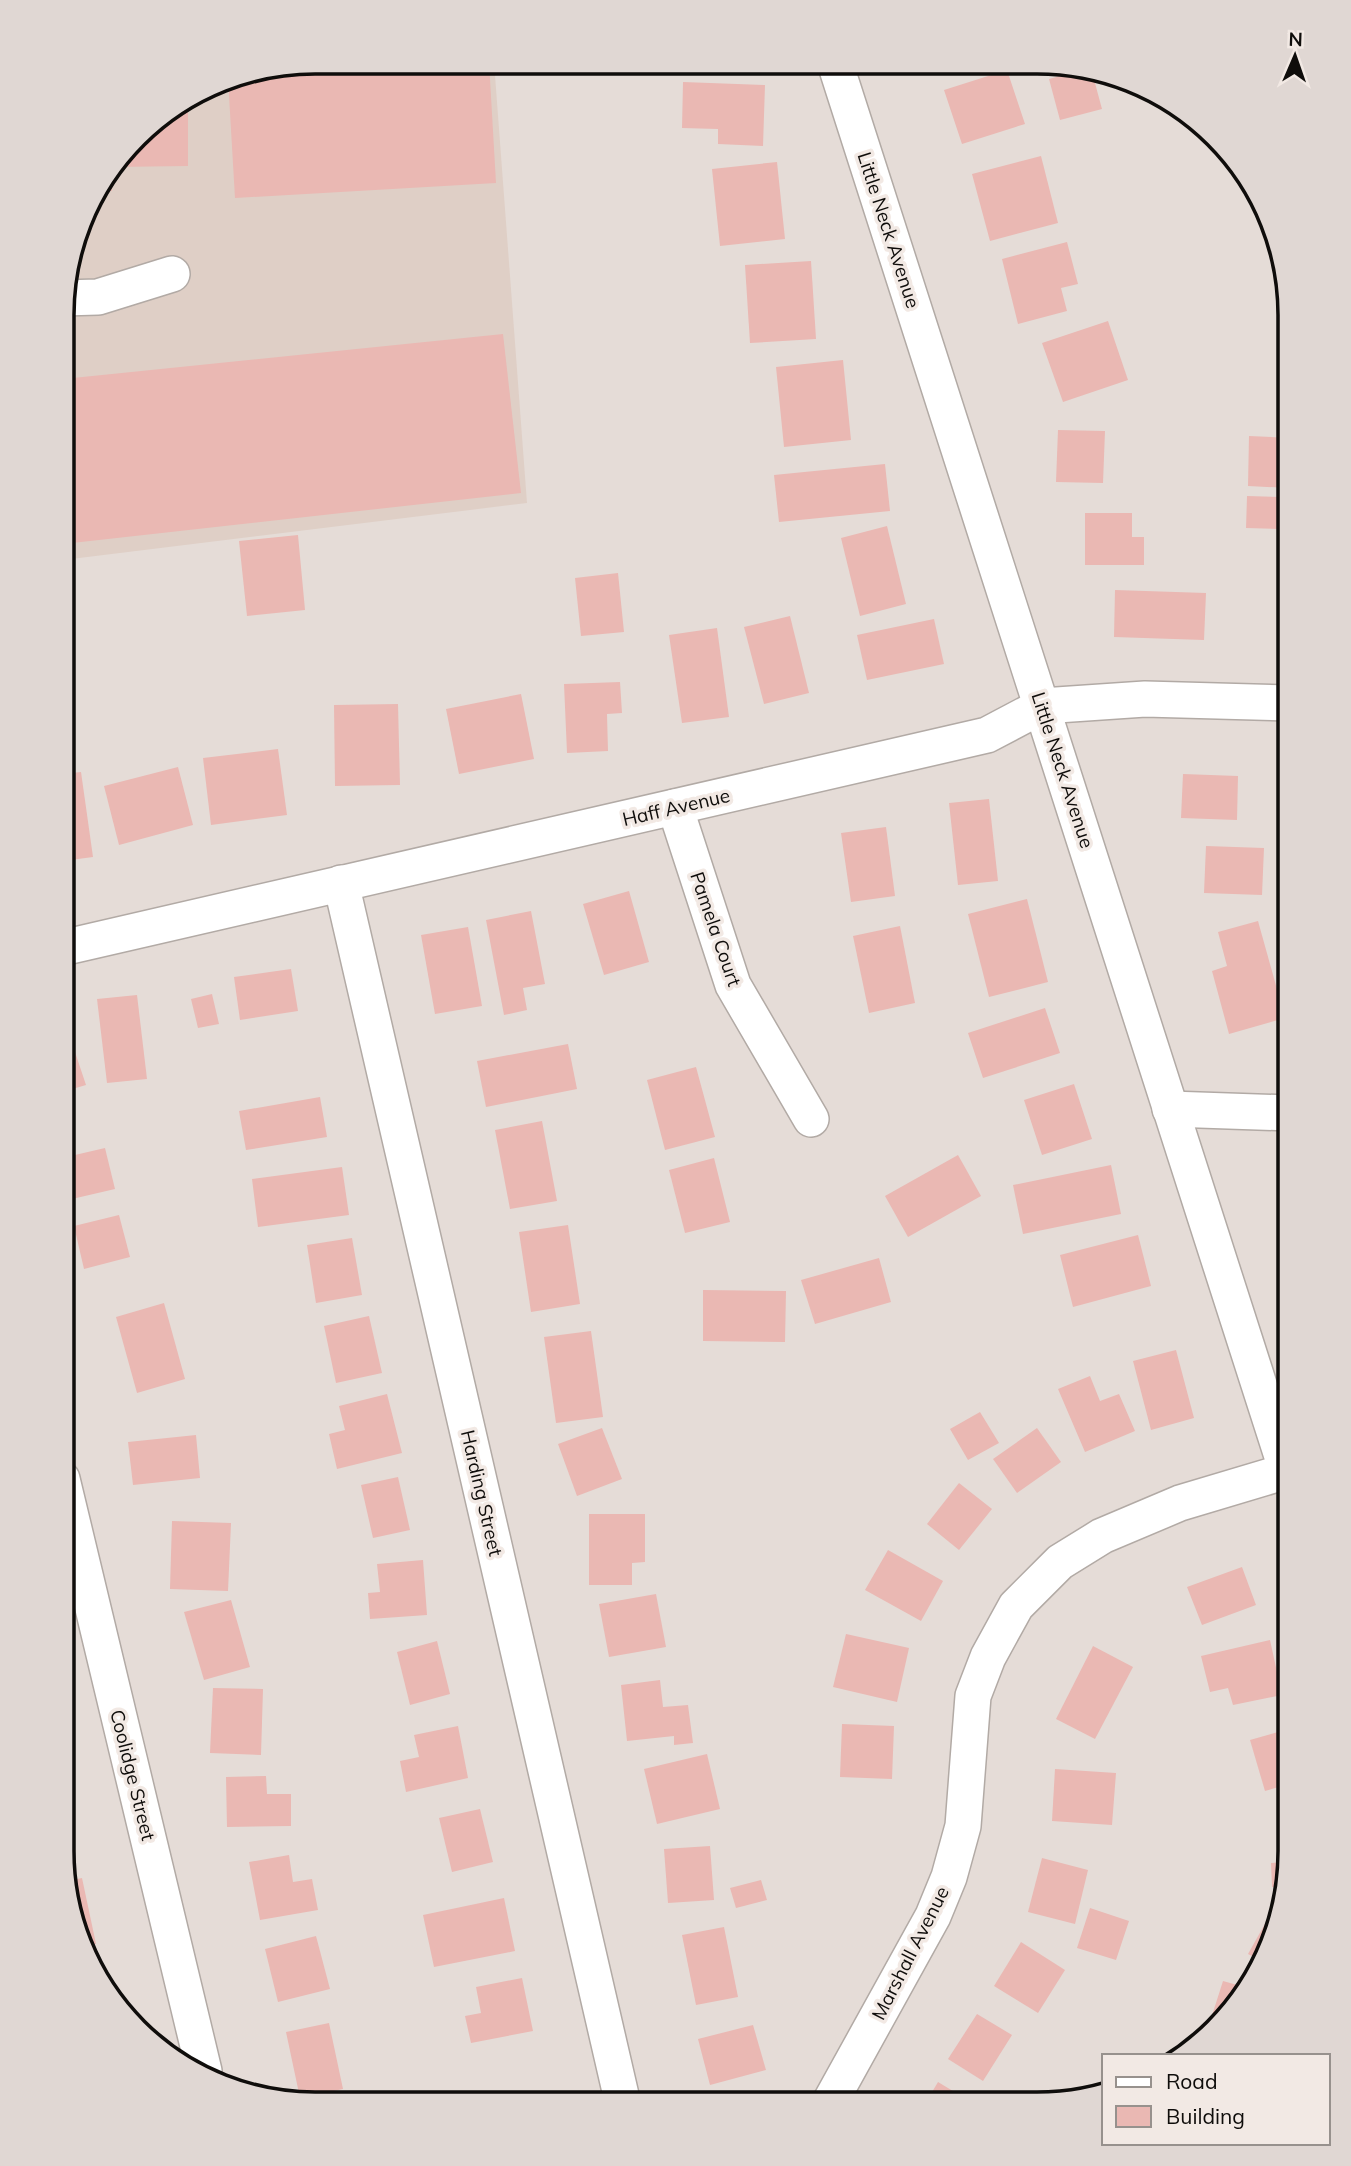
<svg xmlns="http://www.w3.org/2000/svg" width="1351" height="2166" font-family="Mulish,sans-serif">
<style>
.built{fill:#dfcfc6}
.building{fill:#eab8b3}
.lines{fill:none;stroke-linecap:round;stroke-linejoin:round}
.street-casing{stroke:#b2aaa5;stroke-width:38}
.street{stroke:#fff;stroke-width:35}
.labels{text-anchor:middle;stroke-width:7;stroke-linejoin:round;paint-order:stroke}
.street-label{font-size:19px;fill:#0f0d0b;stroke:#f2e9e4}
.rim{fill:none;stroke:#0f0d0b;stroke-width:3.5}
</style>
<rect width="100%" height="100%" fill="#e5dcd7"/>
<path class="built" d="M314,61L494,62L527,503L63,560V282L88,202L147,124L218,80Z"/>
<g class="building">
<path d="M314,61L489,62L496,183L235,198L228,78Z"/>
<path d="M1085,69L1092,72L1102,109L1060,120L1049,79Z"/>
<path d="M1007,70L1025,124L962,144L944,90Z"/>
<path d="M683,82L765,85L763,146L718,144V129L682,128Z"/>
<path d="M188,99V166L114,167L147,124Z"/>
<path d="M1041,156L1058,223L990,241L972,174Z"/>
<path d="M777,162L785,239L720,246L712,169Z"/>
<path d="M112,170V191H96L108,175Z"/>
<path d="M1067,242L1078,284L1061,288L1067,311L1018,324L1002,259Z"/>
<path d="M811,261L816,339L750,343L745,265Z"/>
<path d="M1108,321L1128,380L1063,402L1042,343Z"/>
<path d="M503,334L521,493L63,544V379Z"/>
<path d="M843,360L851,440L784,447L776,367Z"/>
<path d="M1058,430L1105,431L1103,483L1056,482Z"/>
<path d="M1249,436L1290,438V488L1248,486Z"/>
<path d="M885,464L890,511L779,522L774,475Z"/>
<path d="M1247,496L1282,497L1281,529L1246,528Z"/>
<path d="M1085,513H1132V537H1144V565H1085Z"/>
<path d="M887,526L906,604L860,616L841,538Z"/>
<path d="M298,535L305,610L247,616L239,541Z"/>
<path d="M618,573L624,632L581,636L575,578Z"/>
<path d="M1115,590L1206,593L1204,640L1114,637Z"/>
<path d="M790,616L809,693L764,704L744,627Z"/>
<path d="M934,619L944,664L867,680L857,635Z"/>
<path d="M717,628L729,717L682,723L669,635Z"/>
<path d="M620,682L622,713L607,714L608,751L567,753L564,684Z"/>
<path d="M521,694L534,759L459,774L446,709Z"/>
<path d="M398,704L400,785L335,786L334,705Z"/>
<path d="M278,749L287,815L211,825L203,758Z"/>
<path d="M178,767L193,825L119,845L104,786Z"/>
<path d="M81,772L93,857L63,861V774Z"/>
<path d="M1183,774L1238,776L1237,820L1181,818Z"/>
<path d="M989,799L998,881L958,885L949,803Z"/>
<path d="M886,827L895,896L851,902L841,833Z"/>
<path d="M1206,846L1264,848L1262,895L1204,893Z"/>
<path d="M629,891L649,962L604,975L583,904Z"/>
<path d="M1027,899L1048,982L989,997L968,914Z"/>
<path d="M531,911L545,984L523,988L527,1010L504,1015L486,920Z"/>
<path d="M1258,921L1285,1018L1229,1034L1212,971L1227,966L1218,932Z"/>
<path d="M900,926L915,1003L869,1013L853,936Z"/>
<path d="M468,927L482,1006L435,1014L421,935Z"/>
<path d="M291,969L298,1011L240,1020L234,977Z"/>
<path d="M212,994L219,1024L198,1028L191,999Z"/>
<path d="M137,995L147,1079L107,1083L97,999Z"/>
<path d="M1045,1008L1060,1053L983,1078L968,1033Z"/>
<path d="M62,1013L86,1085L62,1092Z"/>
<path d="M568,1044L577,1089L486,1107L477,1061Z"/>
<path d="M696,1067L715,1137L665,1150L647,1080Z"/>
<path d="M1074,1084L1092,1139L1042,1155L1024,1100Z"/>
<path d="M320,1097L327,1137L246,1150L239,1111Z"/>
<path d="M542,1121L557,1201L510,1209L495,1130Z"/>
<path d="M105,1148L115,1189L72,1199L62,1158Z"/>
<path d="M958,1155L981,1196L908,1237L885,1196Z"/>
<path d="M714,1158L730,1222L685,1233L669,1170Z"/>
<path d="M1111,1165L1121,1214L1023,1234L1013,1185Z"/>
<path d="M342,1167L349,1215L258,1227L252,1179Z"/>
<path d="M119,1215L130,1257L84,1269L74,1226Z"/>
<path d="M568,1225L580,1304L531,1312L519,1232Z"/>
<path d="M1138,1235L1151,1286L1073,1307L1060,1255Z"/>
<path d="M352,1238L362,1295L316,1303L307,1245Z"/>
<path d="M879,1258L891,1302L815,1324L801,1280Z"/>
<path d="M703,1290L786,1291L785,1342L703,1341Z"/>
<path d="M164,1303L185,1379L137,1393L116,1317Z"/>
<path d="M369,1316L382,1373L336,1383L324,1326Z"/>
<path d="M591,1331L603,1417L556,1423L544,1337Z"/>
<path d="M1176,1350L1194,1418L1151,1430L1133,1361Z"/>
<path d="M1090,1376L1100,1401L1119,1394L1135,1431L1085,1452L1058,1389Z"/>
<path d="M387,1394L402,1453L337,1469L329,1434L345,1430L339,1406Z"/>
<path d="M980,1412L999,1443L968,1460L950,1429Z"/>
<path d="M602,1428L622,1479L577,1496L558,1444Z"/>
<path d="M1037,1428L1061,1462L1017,1493L993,1459Z"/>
<path d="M196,1435L200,1478L133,1485L128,1442Z"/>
<path d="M398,1477L410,1530L373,1538L361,1485Z"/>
<path d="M959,1483L992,1509L959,1550L927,1524Z"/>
<path d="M589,1514H645V1562L632,1563V1585H589Z"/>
<path d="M172,1521L231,1523L228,1591L170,1589Z"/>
<path d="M888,1550L943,1581L921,1621L865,1590Z"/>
<path d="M423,1560L427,1615L370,1619L368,1593L380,1592L377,1564Z"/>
<path d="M1242,1567L1256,1605L1202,1625L1187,1587Z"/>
<path d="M656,1594L666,1647L609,1657L599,1604Z"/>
<path d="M231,1600L250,1667L204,1680L184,1612Z"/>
<path d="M846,1634L909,1648L897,1702L833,1687Z"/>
<path d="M1270,1640L1282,1695L1233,1705L1228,1688L1210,1692L1201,1656Z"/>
<path d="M437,1641L450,1694L410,1705L397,1652Z"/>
<path d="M1093,1646L1133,1667L1095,1739L1056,1719Z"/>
<path d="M660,1680L663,1707L688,1705L693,1743L674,1745V1736L627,1741L621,1685Z"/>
<path d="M213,1688L263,1689L261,1755L210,1753Z"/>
<path d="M842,1724L894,1726L892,1779L840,1777Z"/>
<path d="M458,1726L468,1778L406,1792L400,1761L419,1757L414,1735Z"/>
<path d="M1289,1729V1784L1265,1791L1250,1740Z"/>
<path d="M707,1754L720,1809L657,1824L644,1769Z"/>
<path d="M1055,1769L1116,1773L1112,1825L1052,1821Z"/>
<path d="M266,1776L267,1794H291V1826L227,1827L226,1777Z"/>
<path d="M480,1809L493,1862L452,1872L439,1818Z"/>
<path d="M61,1810L73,1851L62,1854L61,1852Z"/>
<path d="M1283,1832H1289V1869L1285,1886L1272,1887L1271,1863L1286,1862Z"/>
<path d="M710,1846L714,1900L668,1903L664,1849Z"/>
<path d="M289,1855L293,1882L312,1879L318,1910L260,1920L249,1862Z"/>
<path d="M1042,1858L1088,1870L1075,1924L1028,1912Z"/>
<path d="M82,1878L96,1944L80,1947L67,1881Z"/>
<path d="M761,1880L767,1900L736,1908L730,1888Z"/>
<path d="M504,1898L515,1951L434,1967L423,1915Z"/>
<path d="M1090,1908L1129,1921L1116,1960L1077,1948Z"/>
<path d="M1270,1915L1277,1919L1271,1948L1263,1962L1248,1954Z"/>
<path d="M724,1927L738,1997L696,2005L682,1935Z"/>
<path d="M316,1936L330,1989L278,2002L265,1949Z"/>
<path d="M1021,1942L1065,1970L1038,2013L994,1986Z"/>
<path d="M522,1978L533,2031L471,2043L465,2016L481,2013L476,1987Z"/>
<path d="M1223,1981L1248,1988L1238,2005L1208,2028Z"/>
<path d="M977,2014L1012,2035L983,2081L948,2059Z"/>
<path d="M329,2023L343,2089L300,2098L286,2032Z"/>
<path d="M753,2025L766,2070L710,2085L698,2039Z"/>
<path d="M938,2082L976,2105L925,2104Z"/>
</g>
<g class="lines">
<defs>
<g id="street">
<path d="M835,63L1289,1478"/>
<path d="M63,298L98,297L172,274"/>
<path d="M675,807L733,985L811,1119"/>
<path d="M341,883L623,2104"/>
<path d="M62,948L987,735L1042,706L1145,699L1290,703"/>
<path d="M1170,1109L1289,1113"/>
<path d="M62,1479L204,2071"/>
<path d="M829,2104L933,1916L949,1877L963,1826L973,1696L988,1657L1016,1606L1060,1562L1102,1536L1180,1503L1287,1471"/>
</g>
</defs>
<use href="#street" class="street-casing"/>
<use href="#street" class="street"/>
</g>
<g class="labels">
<g class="street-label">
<text transform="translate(889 230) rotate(72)" y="7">Little Neck Avenue</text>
<text transform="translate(1063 770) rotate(72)" y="7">Little Neck Avenue</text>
<text transform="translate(676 807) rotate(-13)" y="7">Haff Avenue</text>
<text transform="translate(716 929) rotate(71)" y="7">Pamela Court</text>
<text transform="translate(482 1493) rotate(77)" y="7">Harding Street</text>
<text transform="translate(133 1775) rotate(76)" y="7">Coolidge Street</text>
<text transform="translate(910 1953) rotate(-63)" y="7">Marshall Avenue</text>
</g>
</g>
<path d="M0 0H1351V2166H0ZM315 74H1037A241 241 0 0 1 1278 315V1851A241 241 0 0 1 1037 2092H315A241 241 0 0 1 74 1851V315A241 241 0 0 1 315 74Z" fill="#e0d7d3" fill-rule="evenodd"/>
<path class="rim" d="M315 74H1037A241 241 0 0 1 1278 315V1851A241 241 0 0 1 1037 2092H315A241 241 0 0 1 74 1851V315A241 241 0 0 1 315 74Z"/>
<rect x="1102" y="2054" width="228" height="91" fill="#f2e9e4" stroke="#97918d" stroke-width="2"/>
<rect x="1116" y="2077" width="35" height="10" fill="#ffffff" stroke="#97918d" stroke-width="2"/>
<text x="1166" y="2089" font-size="21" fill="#0f0d0b">Road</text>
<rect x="1116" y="2106" width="35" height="21" fill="#eab8b3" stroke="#97918d" stroke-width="2"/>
<text x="1166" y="2124" font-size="21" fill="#0f0d0b">Building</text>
<g transform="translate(1295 56) rotate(2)" stroke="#f2e9e4" stroke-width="5" paint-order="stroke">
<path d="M0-5L12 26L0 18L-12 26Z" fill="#0f0d0b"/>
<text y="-10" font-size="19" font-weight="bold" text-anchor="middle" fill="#0f0d0b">N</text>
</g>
</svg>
